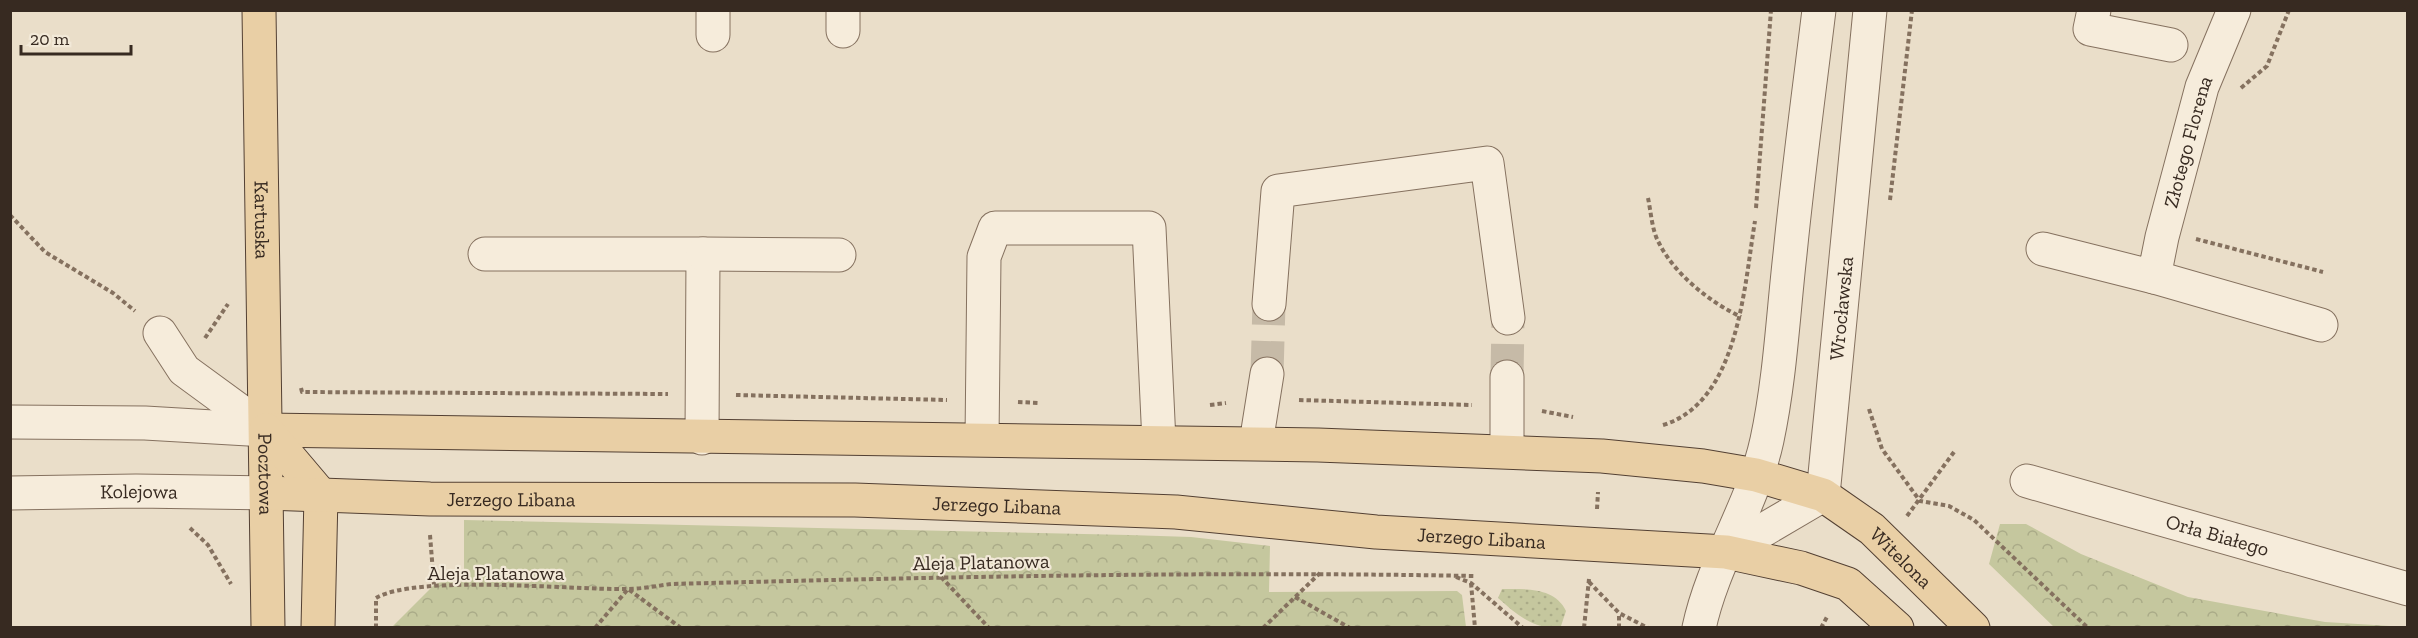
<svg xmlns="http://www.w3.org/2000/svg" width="2418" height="638" font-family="'Zilla Slab',serif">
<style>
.grass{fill:url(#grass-dots)}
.forest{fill:url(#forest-crowns)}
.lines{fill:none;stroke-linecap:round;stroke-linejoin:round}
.minor-tunnel{stroke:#c6baa7;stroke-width:33;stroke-dasharray:33 16;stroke-linecap:butt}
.minor-casing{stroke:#85715f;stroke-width:35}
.major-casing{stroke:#534033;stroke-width:35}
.path{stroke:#85715f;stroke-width:4;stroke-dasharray:4.5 3;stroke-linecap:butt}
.minor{stroke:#f6ecdb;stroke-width:33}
.major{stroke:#e9cfa5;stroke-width:33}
.labels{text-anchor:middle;stroke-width:4.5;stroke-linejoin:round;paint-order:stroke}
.street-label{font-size:20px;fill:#372a21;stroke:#f2e9d8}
</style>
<defs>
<pattern id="grass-dots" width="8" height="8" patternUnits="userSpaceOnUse" patternTransform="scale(1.5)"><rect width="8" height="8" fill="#c5c79e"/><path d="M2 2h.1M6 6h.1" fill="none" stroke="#aaab88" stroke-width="1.8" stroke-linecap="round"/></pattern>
<pattern id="forest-crowns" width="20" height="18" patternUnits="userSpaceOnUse" patternTransform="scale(1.5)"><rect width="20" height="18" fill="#c5c79e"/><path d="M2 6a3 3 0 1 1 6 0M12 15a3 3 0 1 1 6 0" fill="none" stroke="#aaab88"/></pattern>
</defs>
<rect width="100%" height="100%" fill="#eadec9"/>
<path class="grass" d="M1502,589C1525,589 1555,587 1566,611L1561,626C1536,632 1516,614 1498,598Z"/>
<g class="forest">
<path d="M464,520L1129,535L1191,537L1270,546L1269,592L1457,591L1462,595L1466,627H392L434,585L464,571Z"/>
<path d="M2000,524H2026L2081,554L2188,597L2325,622L2407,627H2054L1989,564Z"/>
</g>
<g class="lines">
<g class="minor-tunnel">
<path d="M1267,374L1269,304"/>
<path d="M1507,377L1508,318"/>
</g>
<defs>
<g id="minor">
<path d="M843,10V31"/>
<path d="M2094,10L2090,29L2171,45"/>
<path d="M713,35V10"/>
<path id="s1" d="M2043,249L2154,277L2162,237L2202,87L2234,10"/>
<path d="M485,254H703L702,438"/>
<path d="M703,254L839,255"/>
<path d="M2154,277L2321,325"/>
<path d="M1269,304L1278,191L1487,163L1508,318"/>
<path d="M160,333L184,370L266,430"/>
<path d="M1507,377V451"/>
<path d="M10,422L145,423L266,430"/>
<path d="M982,439L984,257L995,228H1149L1159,442"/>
<path d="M1256,443L1267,374"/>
<path id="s2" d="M2027,481L2408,589"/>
<path id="s3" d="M10,493L136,491L267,493"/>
<path id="s4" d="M1726,552L1823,495L1870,10"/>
<path d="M1699,628C1713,562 1753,505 1767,440C1780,379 1783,316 1790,254C1798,173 1809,92 1819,10"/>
</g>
<g id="major">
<path id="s5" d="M259,10L268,628"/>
<path id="s6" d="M266,430L1318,445L1602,456L1703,466L1756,475L1823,495L1872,529L1973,628"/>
<path d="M266,430L321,495L318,628"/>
<path id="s7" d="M267,493L430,499L855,500L1176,512L1376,532L1726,552L1801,568L1848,584L1897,628"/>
</g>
</defs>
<use href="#minor" class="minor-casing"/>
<use href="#major" class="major-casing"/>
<g class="path">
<path d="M2241,88L2267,66L2289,10"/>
<path d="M1648,198C1651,212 1652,231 1659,243C1675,275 1710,302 1741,317"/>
<path d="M1890,200L1912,10"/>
<path d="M1756,208L1771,10"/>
<path d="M10,215L45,252L113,293L135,311"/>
<path d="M2196,239L2323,272"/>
<path d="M205,338L228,304"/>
<path d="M301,388L302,392L668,394"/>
<path d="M736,395L947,400"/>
<path d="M1299,400L1472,405"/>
<path d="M1018,402L1040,403"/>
<path d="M1210,405L1226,403"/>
<path d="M1869,409L1882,449L1920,501L1949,506L1974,520L2088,628"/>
<path d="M1542,411L1573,417"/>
<path d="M1663,425C1739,402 1744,286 1755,221"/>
<path d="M1597,509L1598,492"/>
<path d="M1907,516L1954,452"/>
<path d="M190,528L208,545L231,584"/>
<path d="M430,535L434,585"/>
<path d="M941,577L989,628"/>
<path d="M1456,577L1471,583L1523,628"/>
<path d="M1589,582L1619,613L1648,628"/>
<path d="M1471,583L1475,628"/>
<path d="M1295,597L1350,628"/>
<path d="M376,628V598C417,574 571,590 626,589C641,589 656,586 671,584C939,577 1207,571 1475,576"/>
<path d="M595,628L628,589L681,628"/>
<path d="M1263,628L1320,573"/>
<path d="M1584,628L1589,579"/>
<path d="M1619,628V613"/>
<path d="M1795,628H1808"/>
<path d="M1821,628L1828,615"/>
</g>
<use href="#minor" class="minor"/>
<use href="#major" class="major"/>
</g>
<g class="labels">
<g class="street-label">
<text dy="7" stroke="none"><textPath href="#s1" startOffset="254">Złotego Florena</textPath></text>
<text dy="7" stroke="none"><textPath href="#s5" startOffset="210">Kartuska</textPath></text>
<text dy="7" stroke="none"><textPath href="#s4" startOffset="300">Wrocławska</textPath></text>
<text dy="7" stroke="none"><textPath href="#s5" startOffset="464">Pocztowa</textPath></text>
<text dy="7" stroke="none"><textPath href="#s3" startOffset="129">Kolejowa</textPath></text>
<text dy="7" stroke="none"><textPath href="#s7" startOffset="244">Jerzego Libana</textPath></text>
<text dy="7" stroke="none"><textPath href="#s7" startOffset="730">Jerzego Libana</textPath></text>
<text dy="7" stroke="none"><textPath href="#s2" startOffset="198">Orła Białego</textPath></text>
<text dy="7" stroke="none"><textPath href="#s7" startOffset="1216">Jerzego Libana</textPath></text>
<text dy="7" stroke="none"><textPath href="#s6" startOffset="1662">Witelona</textPath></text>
<text transform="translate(981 562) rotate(-1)" y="7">Aleja Platanowa</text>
<text x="496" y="580">Aleja Platanowa</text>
</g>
</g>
<rect width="2418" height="638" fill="none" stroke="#372a21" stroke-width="24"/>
<path d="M21 45v9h110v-9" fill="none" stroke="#372a21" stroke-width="3"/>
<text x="30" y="45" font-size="18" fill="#372a21" stroke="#f2e9d8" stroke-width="4.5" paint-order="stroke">20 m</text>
</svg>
